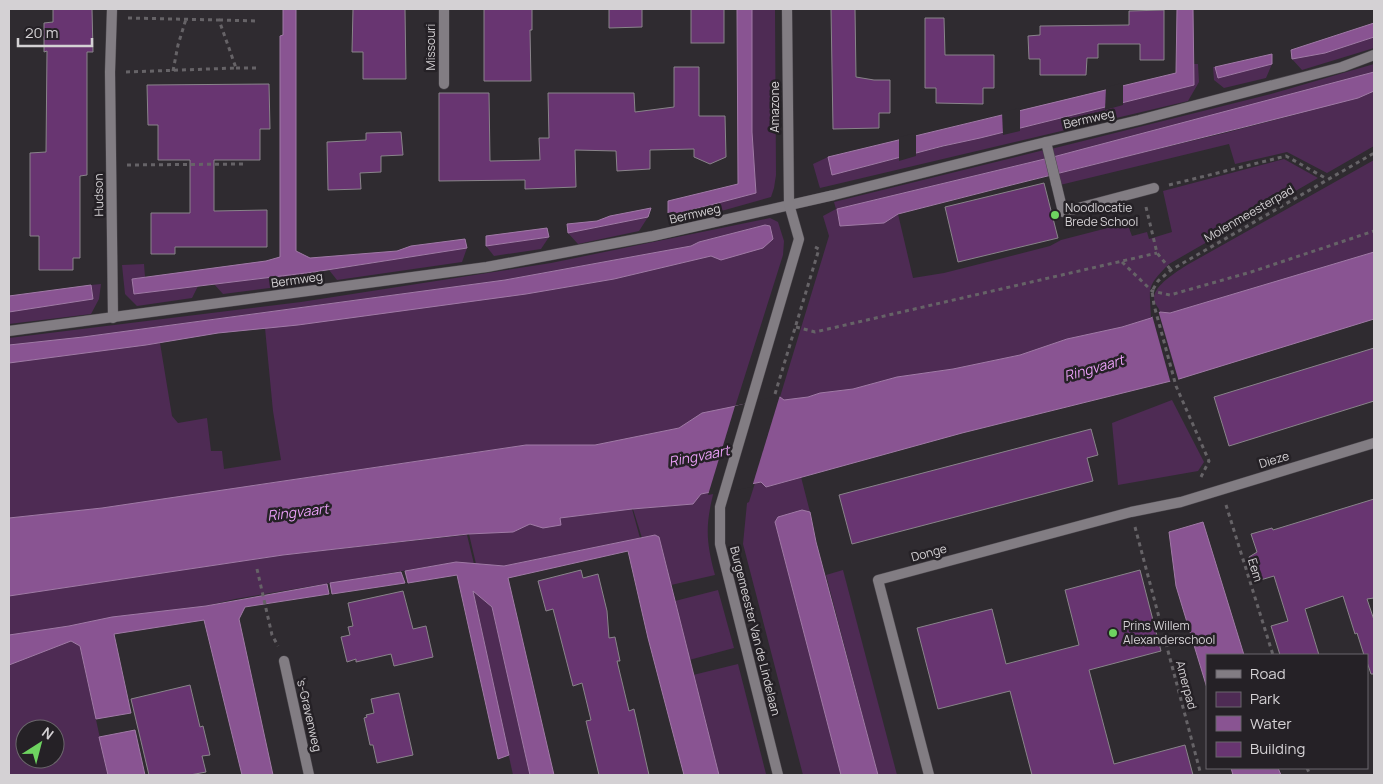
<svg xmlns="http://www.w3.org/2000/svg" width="1383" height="784" font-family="Manrope,sans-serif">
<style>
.green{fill:#4e2b54;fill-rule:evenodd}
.water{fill:#895492;stroke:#a07aa6}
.pier{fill:#2f2b30}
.building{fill:#683571;stroke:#89848a}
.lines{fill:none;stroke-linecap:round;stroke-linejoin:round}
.lane-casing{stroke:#4c484d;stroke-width:11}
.street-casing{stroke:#4c484d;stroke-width:11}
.path{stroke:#666367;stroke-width:3;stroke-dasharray:4 4;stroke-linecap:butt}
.lane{stroke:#827d83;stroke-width:10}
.street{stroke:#827d83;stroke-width:10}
.poi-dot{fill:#6ed360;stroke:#252126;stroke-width:2}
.labels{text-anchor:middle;stroke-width:5;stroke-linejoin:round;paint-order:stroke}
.street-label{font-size:12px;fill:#d4d1d4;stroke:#252126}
.poi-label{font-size:12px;fill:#d4d1d4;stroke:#252126;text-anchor:start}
.water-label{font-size:14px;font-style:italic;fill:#e99ff6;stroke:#252126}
</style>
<rect width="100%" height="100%" fill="#2f2b30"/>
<g class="green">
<path d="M752,9H775L776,175L774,188L771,197L725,210L680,218L668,213L676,214L756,193L752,132Z"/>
<path d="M1374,37V48L1302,70L1292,59L1325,53Z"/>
<path d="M1193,64H1198L1199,82L1188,101L820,188L819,185L813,164L828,157L832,175C952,143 1073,115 1193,85Z"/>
<path d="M1272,64L1266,78L1224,88L1214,80L1213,67H1215L1218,78Z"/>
<path d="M1374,64V72L1347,80L1053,157L1051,149L1271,94Z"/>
<path d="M1374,91V146L1327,173L1287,152L1235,164L1229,144L1060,185L1057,173L1225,133L1358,98Z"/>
<path d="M1044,150L1046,159L837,209L840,225L884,223L898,214L913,278L944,273L1050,246L1061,240L1127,223L1132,236L1147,232L1149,239L1172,232L1163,191L1284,159L1318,178L1169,264C1145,288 1150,287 1151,318L1122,327L1067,339L1020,355L953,369L897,377L853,389L820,393L808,397L784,400L780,397L829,236L823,216L836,209L834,202Z"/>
<path d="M1374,160V252L1170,313L1160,312C1159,307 1154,304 1154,298C1154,285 1178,271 1187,265Z"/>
<path d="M648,217L639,231L578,244L568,233Z"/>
<path d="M770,218L778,222L784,241L783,255L735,407L702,413L679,428L595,445H526L102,508L9,518V363L160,343L172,416L178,423L207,418L211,451H222L224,469L281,460L273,411L265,328L526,294L614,279L711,256L765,225L699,242L691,246L505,280L83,337L9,345V338L301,302L551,263Z"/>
<path d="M549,237L541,249L494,256L486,246Z"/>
<path d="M467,248L462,262L337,280L329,270Z"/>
<path d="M144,264L145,277L132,279L134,294L198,286L192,298L137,306L125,294L122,265Z"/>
<path d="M314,272L308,283L223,294L214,284Z"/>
<path d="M101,284L99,299L91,314L9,324V312L93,299L91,285Z"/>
<path d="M1172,400L1204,462L1198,471L1118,485L1112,423Z"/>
<path d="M801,477L810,512L802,510L775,522L841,775H803L743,544L747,503L749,502L755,483L761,482L766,487Z"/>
<path d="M714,491C705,525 706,542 715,575L671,585L659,537L655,535L642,538L633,509L693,504L701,494Z"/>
<path d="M632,509L640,538L504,566L476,564L469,534L513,532L530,524L560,518Z"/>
<path d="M467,535L474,564L456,562L235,599L206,606L112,617L69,626L9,635V596L283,555Z"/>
<path d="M843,570L897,775H878L826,575Z"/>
<path d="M473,590L492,607L530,775H513Z"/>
<path d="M718,590L734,648L689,660L675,601Z"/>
<path d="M70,641L80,646L108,775H9V665ZM25,729H55V759H25Z"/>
<path d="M738,664L766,774L759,775H719L693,675Z"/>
</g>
<g class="water">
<path d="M283,9H296V251L310,258L397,251L411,246L465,239L467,248L314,272L134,294L132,279L266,261L280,257V36L283,35Z"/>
<path d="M737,9H752V132L756,193L676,214L668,213V201L738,184Z"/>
<path d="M1177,9H1193L1194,85L980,138L943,146L832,175L828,157L1176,73Z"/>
<path d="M1374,23V37L1325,53L1292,59L1291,50Z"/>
<path d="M1272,54V64L1218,78L1215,67Z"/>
<path d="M1374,72V91L1358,98C1205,138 1051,174 898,214L884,223L840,226L837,209L1053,157Z"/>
<path d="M651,208L648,217L568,233L567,224L597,221L610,216Z"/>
<path d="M765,225L770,226L773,239L763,248L721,260L711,256L614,279L526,294L298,325L218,333L146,345L9,363V345L83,337L505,280L691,246L699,242Z"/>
<path d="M547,228L549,237L486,246V236Z"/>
<path d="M1374,252V319L1179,379L962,433L766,487L761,482L701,494L693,504L632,509L560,518L561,525L543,528L530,524L513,532L468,534L283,555L9,596V518L102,508L526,445H595L679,428L702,413L780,397L784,400L808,397L820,393L853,389L897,377L953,369L1020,355L1067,339L1122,327L1151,318L1160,312L1170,313Z"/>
<path d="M91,285L93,299L9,312V296Z"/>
<path d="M802,510L810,512L816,542L878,775H841L775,522L778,517Z"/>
<path d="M1203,522L1244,655H1207V688L1176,586L1169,532Z"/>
<path d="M655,535L659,537L719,775H684L648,638L628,551L508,578L554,775H530L492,607L473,591L509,755L498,759L457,575L408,583L405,571L456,562L504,566Z"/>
<path d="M401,572L405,583L332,594L330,583Z"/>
<path d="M327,584L329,594L245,607L239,619L273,775H242L204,620L114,634L131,713L96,719L80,646L71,641L9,665V635L69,626L112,617L206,606Z"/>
<path d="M135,730L145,775H108L99,737Z"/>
<path d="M1231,768H1278L1281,775H1233Z"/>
</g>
<g class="pier">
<path d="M1123,83V105L1105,110L1106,87Z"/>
<path d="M1020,108V131L1003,135L1002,112Z"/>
<path d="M916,133V156L899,161V137Z"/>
<path d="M1158,310L1179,382L1171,384L1152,315Z"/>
<path d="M780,395L752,487L708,495L735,406Z"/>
</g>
<g class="building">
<path d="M53,9H92L93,52H87V175L80,176V258H73V270H39V236H30V153L46,152L47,51L44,52V23L53,22Z"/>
<path d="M353,9H405L406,79H363V52H352Z"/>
<path d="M484,9H532V30H530L531,81H484Z"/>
<path d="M609,9H642V27L609,28Z"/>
<rect x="691" y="9" width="33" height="34"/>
<path d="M831,9H855L856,77L874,80H890V113H879V128L833,129Z"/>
<path d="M1164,10V60H1140V44H1098V58H1087L1086,75H1040V59H1029L1028,36L1040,35V26L1129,25V11Z"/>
<path d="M925,18H944L945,55H994V88H983V104L936,103V88H925Z"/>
<path d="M674,67H699V116H725L726,157L710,164L694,157V149L650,150V169L617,171L616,151L575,150L576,187L525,189V180L439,181V93H489L490,161L540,160L539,138H549L548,93H634L635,112L674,107Z"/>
<path d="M269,84L270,129H260V160H214V211L267,210V247H175V254H151V213H190V160H158V125H148L147,85Z"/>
<path d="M401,132L403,155L381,156V172L360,173L361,189L328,190L327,142L366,140V133Z"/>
<path d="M1044,183L1058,238L958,262L945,207Z"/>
<path d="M1374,348V401L1229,446L1214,397Z"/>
<path d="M1091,429L1098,455L1087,458L1093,481L852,544L839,495Z"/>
<path d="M1374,499V598L1367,599L1374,620V674H1371L1367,662V655H1364L1357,633L1355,634L1343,596L1305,609L1319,655H1280L1271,626L1288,621L1274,576L1257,581L1249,557L1257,552L1251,534L1272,528L1273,530Z"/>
<path d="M581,570L583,578L598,574L607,611L609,638L615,637L620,661H617L629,711L634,709L649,775H599L586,721L591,720L582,683L573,686L553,609L546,611L538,581Z"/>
<path d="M1140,570L1161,651L1089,670L1114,764L1185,745L1193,775H1032L1010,691L938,709L917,628L992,609L1006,664L1079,645L1065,590Z"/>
<path d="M403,591L413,629L426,626L433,657L394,666L391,654L356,662V659L347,662L341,637L350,635L348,627L353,626L348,603Z"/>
<path d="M190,685L200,727L203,726L210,755L202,756L206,772L190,775H149L131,699Z"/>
<path d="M399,693L413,755L377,763L373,745H370L364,718L367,717L366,715L374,713L371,699Z"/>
</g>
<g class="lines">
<defs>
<path id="lane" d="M1046,142L1056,183"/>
<g id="street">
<path d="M112,9L110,72L113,318"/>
<path d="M444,9V84"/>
<path d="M1056,183L1063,212L1154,188"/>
<path d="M9,331L487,267L653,236L834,195L1046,142L1139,120L1342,67L1374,55"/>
<path d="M284,661L309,775"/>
<path d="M778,775L720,544V507L799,239L789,204L787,9"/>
<path d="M929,775L878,580L1131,512L1181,502L1374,443"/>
</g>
</defs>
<use href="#lane" class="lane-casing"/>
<use href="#street" class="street-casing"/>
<g class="path">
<path d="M219,20L258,21"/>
<path d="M236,68H259"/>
<path d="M173,71L178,45L186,19"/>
<path d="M126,72L236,68L219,20L128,18"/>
<path d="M127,165L244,164"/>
<path d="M1169,185L1286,156L1327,179"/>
<path d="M1146,207L1157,253L1171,270"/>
<path d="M1122,262L1152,291L1170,295L1251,272L1374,231"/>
<path d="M796,327L815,332L1157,253"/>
<path d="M775,394L819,249L815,247"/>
<path d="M1201,477L1209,461L1176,386L1154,305L1152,291L1158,281L1171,270L1374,153"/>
<path d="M1226,505L1273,655"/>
<path d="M1135,527L1201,775"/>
<path d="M257,569L272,635L278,646"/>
<path d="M1307,768L1310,775"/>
</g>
<use href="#lane" class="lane"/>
<use href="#street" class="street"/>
</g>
<g class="poi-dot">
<circle cx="1055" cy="215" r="5"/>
<circle cx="1113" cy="633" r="5"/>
</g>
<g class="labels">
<g class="street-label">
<text transform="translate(431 47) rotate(-90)" y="4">Missouri</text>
<text transform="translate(775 107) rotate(-90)" y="4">Amazone</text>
<text transform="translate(1089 119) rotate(-13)" y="4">Bermweg</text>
<text transform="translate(99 195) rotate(-91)" y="4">Hudson</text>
<text transform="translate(695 214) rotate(-13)" y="4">Bermweg</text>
<text transform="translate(1249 214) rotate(-30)" y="4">Molenmeesterpad</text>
<text transform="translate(297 280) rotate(-8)" y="4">Bermweg</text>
<text transform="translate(1274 460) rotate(-17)" y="4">Dieze</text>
<text transform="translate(929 553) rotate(-15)" y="4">Donge</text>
<text transform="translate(1255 570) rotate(73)" y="4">Eem</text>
<text transform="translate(755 631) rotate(76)" y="4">Burgemeester Van de Lindelaan</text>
<text transform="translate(1186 685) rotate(75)" y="4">Amerpad</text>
<text transform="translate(309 715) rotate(77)" y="4">'s-Gravenweg</text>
</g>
<g class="poi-label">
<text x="1065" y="212">Noodlocatie<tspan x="1065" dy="14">Brede School</tspan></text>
<text x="1123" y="630">Prins Willem<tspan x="1123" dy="14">Alexanderschool</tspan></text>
</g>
<g class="water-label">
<text transform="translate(1094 368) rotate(-16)" y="5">Ringvaart</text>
<text transform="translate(699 456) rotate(-11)" y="5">Ringvaart</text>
<text transform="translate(298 512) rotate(-7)" y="5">Ringvaart</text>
</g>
</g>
<rect width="1383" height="784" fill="none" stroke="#d4d1d4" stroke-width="20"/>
<rect x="1206" y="654" width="162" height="115" fill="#252126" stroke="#6b676c"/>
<rect x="1216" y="670" width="25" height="8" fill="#827d83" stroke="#6b676c"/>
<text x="1250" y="679" font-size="15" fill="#d4d1d4">Road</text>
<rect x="1216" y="692" width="25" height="15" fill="#4e2b54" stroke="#6b676c"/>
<text x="1250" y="704" font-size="15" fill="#d4d1d4">Park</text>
<rect x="1216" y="716" width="25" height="15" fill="#895492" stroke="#6b676c"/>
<text x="1250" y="729" font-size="15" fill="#d4d1d4">Water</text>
<rect x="1216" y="742" width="25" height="15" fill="#683571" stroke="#6b676c"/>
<text x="1250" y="754" font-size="15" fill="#d4d1d4">Building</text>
<g transform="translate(40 744) rotate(36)"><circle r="24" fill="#252126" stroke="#6b676c"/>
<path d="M0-4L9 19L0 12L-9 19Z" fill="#6ed360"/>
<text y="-8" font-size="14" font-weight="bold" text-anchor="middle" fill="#d4d1d4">N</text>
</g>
<path d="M18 38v8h74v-8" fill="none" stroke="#d4d1d4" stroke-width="2.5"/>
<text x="25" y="38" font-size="15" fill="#d4d1d4" stroke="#252126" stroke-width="4" paint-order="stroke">20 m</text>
</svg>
